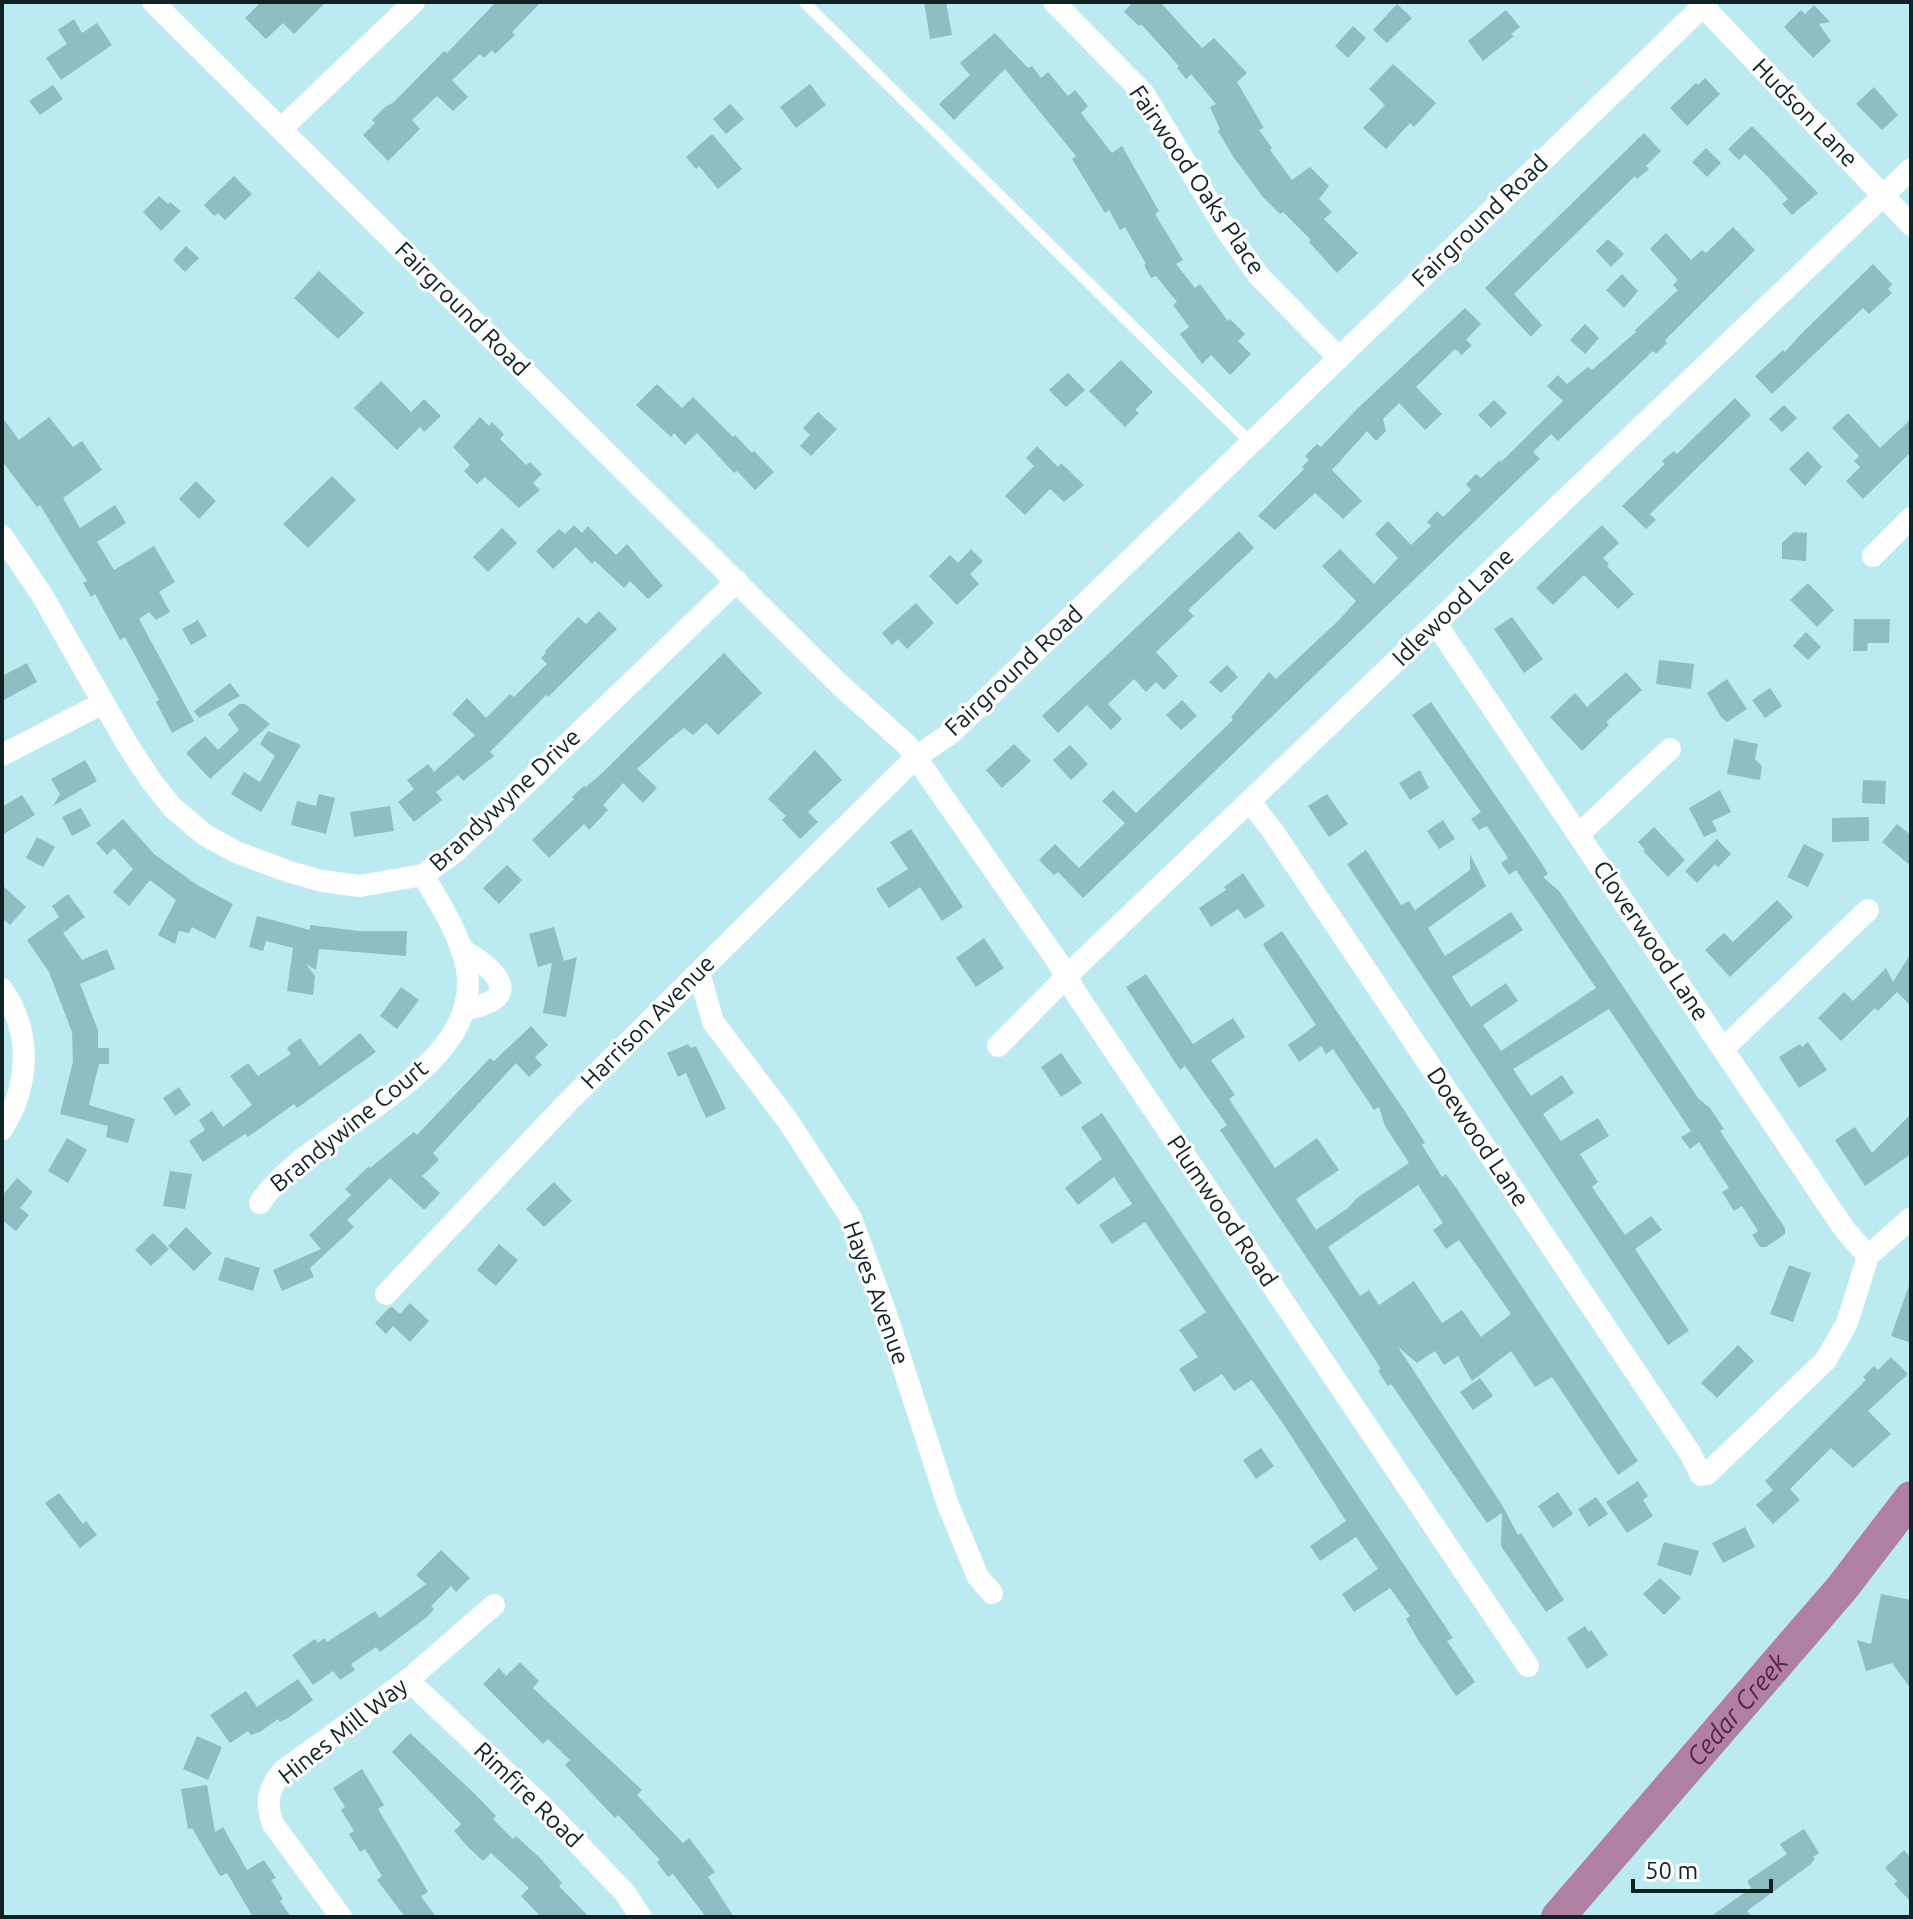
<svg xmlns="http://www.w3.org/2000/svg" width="1913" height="1919" font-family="Ubuntu,sans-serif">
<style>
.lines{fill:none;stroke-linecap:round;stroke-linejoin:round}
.river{stroke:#af80a2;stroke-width:34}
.building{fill:#8ebdc2;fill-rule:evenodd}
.lane{stroke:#fff;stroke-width:11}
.street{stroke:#fff;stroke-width:22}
.labels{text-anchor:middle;stroke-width:6;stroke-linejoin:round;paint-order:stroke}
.street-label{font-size:24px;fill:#0f2224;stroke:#fff}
.water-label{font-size:26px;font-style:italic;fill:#591f4c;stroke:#fff}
</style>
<rect width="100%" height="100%" fill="#bbebf1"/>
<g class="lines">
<path class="river" id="s1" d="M1558,1917L1842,1588L1911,1498"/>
</g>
<g class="building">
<path d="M261,2H326L294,34L283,23L266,39L245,18Z"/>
<path d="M496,2H541L512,32L515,35L495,54L492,50L484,58L480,54L452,80L468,97L453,111L437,96L412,120L420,129L388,161L363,135L375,123L372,120L385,107L394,102L444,51L447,53Z"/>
<path d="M924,2H946L952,35L930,39Z"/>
<path d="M1133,2H1160L1202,48L1214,38L1247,73L1237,82L1264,128L1259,130L1272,148L1270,150L1292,180L1310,167L1329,186L1319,199L1332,212L1324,219L1358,253L1337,273L1309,242L1311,240L1283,212L1280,214L1263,197L1234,158L1218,131L1220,129L1210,107L1216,104L1191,74L1186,79L1177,68L1179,66L1141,24L1139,26L1124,12Z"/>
<path d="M1397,4L1412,18L1387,43L1373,30Z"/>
<path d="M1814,5L1830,22L1819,24L1831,41L1813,58L1784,27L1801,10L1805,14Z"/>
<path d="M1506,10L1520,27L1511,34L1514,36L1483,61L1468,41Z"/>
<path d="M74,19L82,33L97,23L112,45L61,80L46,58L67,44L58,30Z"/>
<path d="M1353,26L1366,38L1348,58L1335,46Z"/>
<path d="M995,33L1028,68L1032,66L1041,78L1048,72L1068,96L1075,90L1088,106L1081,113L1112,153L1122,146L1159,211L1155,214L1183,260L1176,264L1195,288L1200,284L1228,321L1230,319L1245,334L1238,341L1251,354L1230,375L1211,355L1202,364L1180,334L1189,327L1173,305L1177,302L1156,276L1151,278L1144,265L1146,264L1125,227L1120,230L1109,210L1105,213L1072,159L1076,156L1005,69L954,120L939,104L970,75L960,63Z"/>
<path d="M1393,64L1436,103L1414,127L1410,123L1386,149L1363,128L1385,105L1369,89Z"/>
<path d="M1705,78L1720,94L1687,126L1670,108L1696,83L1698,85Z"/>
<path d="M810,84L826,105L796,128L780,107Z"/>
<path d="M53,85L63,99L40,115L29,101Z"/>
<path d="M1874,87L1898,115L1882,130L1856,104Z"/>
<path d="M730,104L744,119L726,134L713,119Z"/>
<path d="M1752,126L1818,193L1792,215L1782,204L1788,199L1769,178L1745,154L1739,160L1728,149Z"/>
<path d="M1644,133L1661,151L1646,166L1649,169L1637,179L1635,176L1514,294L1542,325L1531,337L1485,288Z"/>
<path d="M712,134L742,169L718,189L699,166L696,169L686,157Z"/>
<path d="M1706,148L1721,163L1707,177L1692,162Z"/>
<path d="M234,176L252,194L225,220L218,213L214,216L204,205Z"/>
<path d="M159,196L168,204L170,202L181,211L161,231L143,212Z"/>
<path d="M1733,227L1755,250L1665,340L1667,343L1656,354L1653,351L1558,441L1551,434L1533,452L1540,459L1526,472L1083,898L1058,872L1054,875L1039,860L1055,844L1079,868L1125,823L1102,801L1113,790L1136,813L1233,720L1231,717L1269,672L1276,679L1339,620L1356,601L1322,566L1340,549L1374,584L1398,558L1375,534L1388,521L1411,545L1431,526L1427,522L1437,511L1443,517L1471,490L1466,484L1476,474L1481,478L1500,460L1501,462L1563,401L1547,386L1558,375L1567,384L1588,367L1592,370L1636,332L1635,330L1678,290L1673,285L1678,280L1650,249L1666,233L1691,260L1702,250L1706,253Z"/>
<path d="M1608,239L1624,254L1611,267L1596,251Z"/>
<path d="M186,246L199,258L185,272L173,260Z"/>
<path d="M1873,264L1892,284L1888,289L1892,293L1869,314L1863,308L1772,394L1755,376L1783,350L1785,352L1801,334Z"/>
<path d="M319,271L364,313L338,339L294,298Z"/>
<path d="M1622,274L1638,291L1624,308L1606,290Z"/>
<path d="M1465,308L1481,324L1466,340L1472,345L1462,355L1455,349L1416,387L1442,414L1425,430L1399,403L1383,419L1386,431L1376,441L1367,431L1332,470L1362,501L1343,519L1315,493L1275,530L1258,516L1304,469L1302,467L1309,460L1305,456L1317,444L1321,447L1357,409Z"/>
<path d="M1585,324L1599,338L1585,354L1570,340Z"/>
<path d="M1121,360L1153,392L1135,410L1139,413L1125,427L1089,391Z"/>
<path d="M1068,373L1085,390L1066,407L1049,390Z"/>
<path d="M381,381L411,412L424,399L441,416L424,432L420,427L397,450L354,408Z"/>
<path d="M657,384L682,408L693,397L733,437L735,435L752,453L754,451L774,472L755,490L737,471L734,473L697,433L685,445L674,433L671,437L636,405Z"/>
<path d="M1735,398L1751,415L1650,514L1656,520L1646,529L1622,506L1665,464L1662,461L1674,451L1677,454Z"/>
<path d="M1494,400L1507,413L1491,428L1478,415Z"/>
<path d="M1784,405L1797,418L1782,432L1769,419Z"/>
<path d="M818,412L837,429L811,456L800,446L810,435L803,428Z"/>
<path d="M1848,413L1880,448L1911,419V452L1863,499L1846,481L1860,467L1854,461L1859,456L1832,428Z"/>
<path d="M2,417L19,440L49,417L73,447L82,441L102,470L63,498L80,528L115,505L126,523L97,542L114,570L154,546L175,582L159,592L170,612L156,620L149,612L139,619L194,721L172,733L156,702L159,700L125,637L120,640L95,594L91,597L83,583L87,581L40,505L37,507L2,461Z"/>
<path d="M480,417L489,426L492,422L504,434L500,439L526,465L530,462L542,474L533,483L540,490L519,508L485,477L477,484L464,471L470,465L453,447Z"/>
<path d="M1037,446L1058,467L1061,463L1084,485L1064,502L1050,489L1025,515L1005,496L1034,466L1026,458Z"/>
<path d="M1808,451L1822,467L1805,486L1789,469Z"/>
<path d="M332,476L356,500L308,548L283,524Z"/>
<path d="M196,481L216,501L199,519L179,499Z"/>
<path d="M574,525L582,533L588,526L616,555L627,544L663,586L648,599L630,581L624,588L595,561L592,564L576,547L553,569L536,551L559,529L565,534Z"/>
<path d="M1602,525L1619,543L1603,558L1609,564L1607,566L1634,594L1618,609L1584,575L1553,605L1536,588Z"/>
<path d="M502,528L517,543L488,572L473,557Z"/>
<path d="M1239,531L1254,548L1188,610L1194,616L1156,652L1178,676L1164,690L1156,682L1146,692L1134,679L1108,704L1122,719L1111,730L1087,705L1058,733L1042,716Z"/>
<path d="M1794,532L1807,533L1806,561L1782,559V543Z"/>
<path d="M971,549L983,561L970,574L979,584L957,605L929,576L950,555L958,563Z"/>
<path d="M1808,583L1834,610L1817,627L1790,600Z"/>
<path d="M916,603L934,623L907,649L898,639L892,645L882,633Z"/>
<path d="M599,611L617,629L548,697L546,695L490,752L494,756L463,781L458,775L436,792L442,800L414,822L398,802L414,789L407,780L428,764L434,772L475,735L452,714L467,698L486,718L510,694L514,697L547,664L541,658L546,653L545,651L578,617L586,624Z"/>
<path d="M1512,617L1543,659L1524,673L1494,629Z"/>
<path d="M1854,619H1890L1889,643H1868L1867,651H1853Z"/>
<path d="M198,620L207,636L191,645L182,629Z"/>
<path d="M1806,632L1821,647L1808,660L1793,646Z"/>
<path d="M724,653L762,693L718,735L706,723L693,735L684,728L670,739L637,769L657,788L643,803L623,783L603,805L608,810L589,830L584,824L549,858L532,840L574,799L572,797L584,786L586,787L601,774Z"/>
<path d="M1659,660L1694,664L1691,689L1656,684Z"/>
<path d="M27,663L37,682L2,701V676Z"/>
<path d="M1227,665L1238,677L1221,693L1209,682Z"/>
<path d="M1626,672L1642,690L1606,722L1609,725L1582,751L1550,717L1575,693L1587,707Z"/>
<path d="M1727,679L1747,709L1727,722L1721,717L1707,693Z"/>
<path d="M230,683L240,696L199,718L194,711Z"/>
<path d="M1770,688L1782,706L1765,718L1752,700Z"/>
<path d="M1182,700L1197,716L1181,730L1166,715Z"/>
<path d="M1431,702L1539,859L1548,874L1543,877L1559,891L1698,1098L1710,1108L1724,1129L1720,1131L1785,1228V1234L1766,1247H1760L1752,1235L1758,1231L1742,1206L1734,1211L1722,1192L1729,1188L1699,1142L1690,1149L1681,1137L1691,1131L1609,1009L1513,1069L1531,1096L1562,1075L1574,1093L1543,1114L1561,1141L1598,1118L1609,1136L1580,1154L1598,1182L1592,1187L1625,1235L1651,1216L1662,1230L1635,1249L1689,1331L1668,1345L1347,864L1366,850L1401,905L1409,901L1415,910L1470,870V854L1486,886L1428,928L1445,956L1511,912L1523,930L1452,977L1471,1007L1506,983L1518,1001L1483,1025L1501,1051L1596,988L1516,870L1509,875L1501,863L1508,858L1487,826L1479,830L1471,819L1481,812L1412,715Z"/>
<path d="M239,704H245L270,724L210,779L186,753L205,736L218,750L239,730L228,714Z"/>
<path d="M268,731L301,745L261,812L231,794L244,772L260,782L275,756L260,744Z"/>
<path d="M1734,739L1758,744L1755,759L1762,766L1760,780L1727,774Z"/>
<path d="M1014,744L1031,761L1002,788L986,770Z"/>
<path d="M1070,745L1088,764L1071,780L1053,760Z"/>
<path d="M815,750L842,780L808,812L818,822L800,839L782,820L786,816L768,799Z"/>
<path d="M85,760L97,781L53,806L60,794L51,779Z"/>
<path d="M1420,770L1429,788L1410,800L1399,783Z"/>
<path d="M1863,780L1886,781L1885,804L1862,803Z"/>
<path d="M1720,790L1731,812L1712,821L1717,831L1704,837L1689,808Z"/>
<path d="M319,794L335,798L326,834L291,825L297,801L316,806Z"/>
<path d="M1327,794L1348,824L1329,837L1308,806Z"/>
<path d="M22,795L35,815L2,835V807Z"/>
<path d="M390,806L394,831L354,837L350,812Z"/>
<path d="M81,808L91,826L72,836L62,817Z"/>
<path d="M1869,817V841L1832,842V818Z"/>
<path d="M123,819L154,854L197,885L233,904L215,939L192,927L189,933L179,931L175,944L158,935L176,900L150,880L129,906L113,892L133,869L114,848L107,855L96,843Z"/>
<path d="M1443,820L1455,839L1439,849L1427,831Z"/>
<path d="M1897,824L1911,835V866L1882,842Z"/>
<path d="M1654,827L1685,860L1668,877L1643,851L1645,850L1638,842Z"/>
<path d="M911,829L963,907L942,921L920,887L889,908L876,889L908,869L890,842Z"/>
<path d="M37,837L55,847L43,867L26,858Z"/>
<path d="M1717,839L1731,854L1718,867L1715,864L1697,883L1685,871Z"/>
<path d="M1804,844L1824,854L1808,887L1787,877Z"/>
<path d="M507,865L522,880L499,904L483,888Z"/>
<path d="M1243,873L1265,906L1245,919L1238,909L1211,927L1199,908L1226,890L1224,887Z"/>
<path d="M2,885L26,907L10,925L2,918Z"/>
<path d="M68,894L85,917L63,933L82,960L107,949L115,969L80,984L98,1030V1048H109V1064H99L89,1105L135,1119L128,1143L106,1137L108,1126L60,1114L73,1062L72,1032L49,972L27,940L59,917L52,906Z"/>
<path d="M1777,900L1793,917L1730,977L1705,950L1724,933L1733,942Z"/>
<path d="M257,916L310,930V925L359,931H407L406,956L319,949L316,970L306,964L315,976L313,995L287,991L293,948L266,941L263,951L249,947Z"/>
<path d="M554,927L564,961L577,957L566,1017L543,1013L552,963L538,967L529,934Z"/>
<path d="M1282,931L1406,1113L1425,1143L1422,1145L1442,1177L1446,1174L1459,1192L1638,1461L1618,1475L1552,1377L1535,1387L1511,1351L1472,1381L1458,1356L1444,1365L1435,1351L1417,1363L1398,1347L1502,1505L1518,1535L1521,1533L1564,1600L1546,1612L1501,1546L1502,1513L1487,1523L1391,1384L1388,1386L1378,1371L1381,1369L1357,1332L1220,1130L1227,1125L1185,1066L1180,1070L1126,987L1146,974L1193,1044L1233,1018L1245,1037L1211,1060L1235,1095L1229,1099L1275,1168L1317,1138L1339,1170L1296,1199L1316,1230L1348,1208L1357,1198L1409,1163L1385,1126L1379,1107L1374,1110L1333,1049L1326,1054L1321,1046L1299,1062L1288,1045L1316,1025L1265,948L1263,944ZM1418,1185L1443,1223L1433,1230L1446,1249L1459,1240L1511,1314L1481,1337L1462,1310L1442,1323L1414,1281L1379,1305L1369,1290L1360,1296L1328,1247Z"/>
<path d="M984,938L1004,968L976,987L956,958Z"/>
<path d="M1911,953V1006L1897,992L1878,1011L1875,1008L1841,1041L1818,1018L1844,992L1853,1001L1886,968L1893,982Z"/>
<path d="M401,987L419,1000L397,1029L380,1016Z"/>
<path d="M531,1026L548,1045L535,1057L542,1065L529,1077L516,1063L433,1153L439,1160L422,1176L440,1193L424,1210L390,1178L347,1220L354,1227L310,1268L314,1277L282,1291L273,1270L321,1249L309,1235L351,1195L345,1189L369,1166L370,1168L414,1132L417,1135L490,1058L494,1061Z"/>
<path d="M360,1033L376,1052L297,1108L294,1104L248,1137L245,1134L203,1162L189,1141L205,1130L199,1120L212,1111L223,1127L252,1105L230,1076L248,1063L258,1076L291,1054L287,1048L300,1038L320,1066Z"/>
<path d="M1808,1042L1827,1070L1799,1088L1779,1057L1800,1044L1802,1047Z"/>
<path d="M688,1044L691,1048L696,1046L726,1109L706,1118L686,1073L678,1077L667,1053Z"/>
<path d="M1061,1053L1082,1083L1061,1097L1041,1067Z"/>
<path d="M179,1087L191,1105L175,1116L163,1098Z"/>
<path d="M1102,1113L1453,1638L1447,1641L1475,1682L1456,1696L1418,1640L1406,1619L1410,1616L1390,1588L1354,1612L1342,1594L1378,1569L1356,1537L1320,1561L1310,1546L1346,1521L1284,1425L1252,1380L1234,1391L1222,1374L1194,1392L1179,1369L1198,1357L1179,1330L1206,1312L1145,1222L1112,1244L1099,1225L1132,1204L1114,1177L1078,1205L1065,1188L1102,1159L1081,1127Z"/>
<path d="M1911,1114V1154L1865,1186L1835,1140L1855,1127L1872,1153Z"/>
<path d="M67,1138L87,1150L68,1183L48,1171Z"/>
<path d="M170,1171L192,1174L185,1209L163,1206Z"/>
<path d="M17,1178L33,1192L20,1208L29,1215L16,1231L2,1220V1196Z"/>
<path d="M554,1182L572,1201L544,1227L526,1209Z"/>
<path d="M186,1227L212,1253L194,1271L168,1246Z"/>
<path d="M153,1233L169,1249L151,1266L135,1250Z"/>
<path d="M499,1244L518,1260L496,1286L477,1270Z"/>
<path d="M225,1257L260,1268L253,1291L218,1280Z"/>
<path d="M1789,1265L1811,1273L1793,1322L1770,1314Z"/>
<path d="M1910,1283L1911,1284V1343L1891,1336Z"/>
<path d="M410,1303L429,1321L410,1342L393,1326L386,1334L375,1323L389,1308L392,1307L400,1314Z"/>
<path d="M1738,1345L1754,1361L1717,1398L1701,1383Z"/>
<path d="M1891,1357L1908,1374L1868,1411L1891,1434L1853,1468L1831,1448L1790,1489L1800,1500L1773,1524L1756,1505L1773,1490L1765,1481L1866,1380L1863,1377L1874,1366L1878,1370Z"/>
<path d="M1480,1378L1493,1396L1473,1410L1460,1392Z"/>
<path d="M1261,1448L1274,1466L1256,1479L1243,1460Z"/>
<path d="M1638,1481L1648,1496L1643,1500L1653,1516L1627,1533L1606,1502Z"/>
<path d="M1558,1492L1573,1514L1553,1528L1538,1506Z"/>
<path d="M59,1493L83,1524L86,1521L97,1535L80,1548L45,1503Z"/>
<path d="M1596,1497L1608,1514L1589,1527L1578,1509Z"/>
<path d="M1745,1527L1755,1547L1723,1563L1712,1543Z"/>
<path d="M1664,1542L1699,1551L1691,1576L1657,1565Z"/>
<path d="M441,1550L470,1578L456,1592L451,1586L431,1606L434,1609L427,1617L395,1641L380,1652L376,1647L351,1664L355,1670L340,1680L333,1671L313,1685L292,1655L315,1639L318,1643L324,1638L327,1642L375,1611L380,1618L426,1584L416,1575Z"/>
<path d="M1660,1578L1681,1598L1664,1615L1643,1594Z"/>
<path d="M1881,1594L1911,1600V1689L1892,1663L1866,1671L1857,1640L1871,1644Z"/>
<path d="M1585,1626L1589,1632L1591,1630L1608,1655L1587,1669L1567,1638Z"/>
<path d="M520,1662L539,1681L533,1688L642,1790L637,1795L683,1843L689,1838L715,1872L708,1877L734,1917H706L673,1874L668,1877L657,1862L660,1860L618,1815L615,1818L565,1765L570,1760L548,1739L543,1744L483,1684L499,1668L506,1676Z"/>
<path d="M298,1679L313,1700L288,1718L280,1722L278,1719L260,1732L251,1735L248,1731L230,1743L210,1715L246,1691L257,1707Z"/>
<path d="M410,1733L477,1796L496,1816L493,1819L513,1839L516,1836L540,1858L562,1883L559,1886L589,1917H541L521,1896L529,1888L491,1853L483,1861L468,1847L454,1831L461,1824L392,1752Z"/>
<path d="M197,1736L222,1747L208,1780L183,1769Z"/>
<path d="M362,1769L384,1805L378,1809L428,1892L421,1896L436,1917H405L377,1880L382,1876L365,1849L360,1852L349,1834L354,1831L341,1810L345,1807L333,1788Z"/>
<path d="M207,1785L215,1832L223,1827L247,1870L264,1860L276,1878L271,1880L283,1899L280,1901L291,1917H253L227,1873L220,1876L192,1828L188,1829L181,1789Z"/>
<path d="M1804,1829L1819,1853L1813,1857L1815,1859L1811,1864L1747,1911L1752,1917H1710L1751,1888L1747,1881L1787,1854L1780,1844Z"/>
<path d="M1904,1850L1911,1858V1902L1894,1884L1897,1881L1885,1868Z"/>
</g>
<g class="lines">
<path class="lane" d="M804,2L1251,443"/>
<g class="street">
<path d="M153,2L839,684L907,745L1058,962L1077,995L1528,1666"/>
<path d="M1054,2L1144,94L1227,231L1259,276L1339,358"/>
<path d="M1699,2L1911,225"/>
<path d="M281,129L414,2"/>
<path d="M2,536L42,595L127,744L152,782L172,807L205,835L236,852L287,871L322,881L360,886L423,875L455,852L737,581"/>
<path d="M1873,556L1911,518"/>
<path d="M1436,624L1845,1230L1868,1256"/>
<path d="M2,755L103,703"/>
<path d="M1250,802L1272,830L1690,1453L1701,1475L1707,1474L1826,1360L1847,1323L1868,1256L1911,1218"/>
<path d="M1579,834L1670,749"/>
<path d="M461,949C496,969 527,999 465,1009"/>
<path d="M699,972L713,1022L788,1121L851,1218L885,1311L948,1505L978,1577L992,1593"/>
<path d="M2,989C32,1032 30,1085 2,1129"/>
<path d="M998,1046L1078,965L1911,169"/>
<path d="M1723,1049L1868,910"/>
<path d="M260,1203C309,1126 490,1074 466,964C459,933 439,902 423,875"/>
<path d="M386,1294L568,1102L916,757L951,733L1707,2"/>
<path d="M408,1680L544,1808L625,1893L641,1917"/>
<path d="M341,1917L273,1824C265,1803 268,1788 283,1771L408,1680L494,1605"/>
</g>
</g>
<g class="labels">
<g class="street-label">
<text transform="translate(1805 113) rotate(46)" y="8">Hudson Lane</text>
<text transform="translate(1197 180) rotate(56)" y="8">Fairwood Oaks Place</text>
<text transform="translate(1480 221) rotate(-44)" y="8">Fairground Road</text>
<text transform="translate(462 309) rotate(45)" y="8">Fairground Road</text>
<text transform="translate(1453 607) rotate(-44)" y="8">Idlewood Lane</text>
<text transform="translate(1014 671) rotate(-43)" y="8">Fairground Road</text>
<text transform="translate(505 800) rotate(-43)" y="8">Brandywyne Drive</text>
<text transform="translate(1651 941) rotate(56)" y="8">Cloverwood Lane</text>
<text transform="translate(648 1022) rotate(-45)" y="8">Harrison Avenue</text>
<text transform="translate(349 1126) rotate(-39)" y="8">Brandywine Court</text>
<text transform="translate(1478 1137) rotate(56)" y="8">Doewood Lane</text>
<text transform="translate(1222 1211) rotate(56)" y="8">Plumwood Road</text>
<text transform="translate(876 1293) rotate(70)" y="8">Hayes Avenue</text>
<text transform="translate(343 1731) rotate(-38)" y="8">Hines Mill Way</text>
<text transform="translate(528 1795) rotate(44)" y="8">Rimfire Road</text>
</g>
<g class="water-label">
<text dy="9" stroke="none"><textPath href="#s1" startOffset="274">Cedar Creek</textPath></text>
</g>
</g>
<rect width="1913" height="1919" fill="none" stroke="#0f2224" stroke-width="8"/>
<path d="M1633 1879v12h138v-12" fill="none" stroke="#0f2224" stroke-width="4"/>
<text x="1645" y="1879" font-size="24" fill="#0f2224" stroke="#ffffff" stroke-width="6" paint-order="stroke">50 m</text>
</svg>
